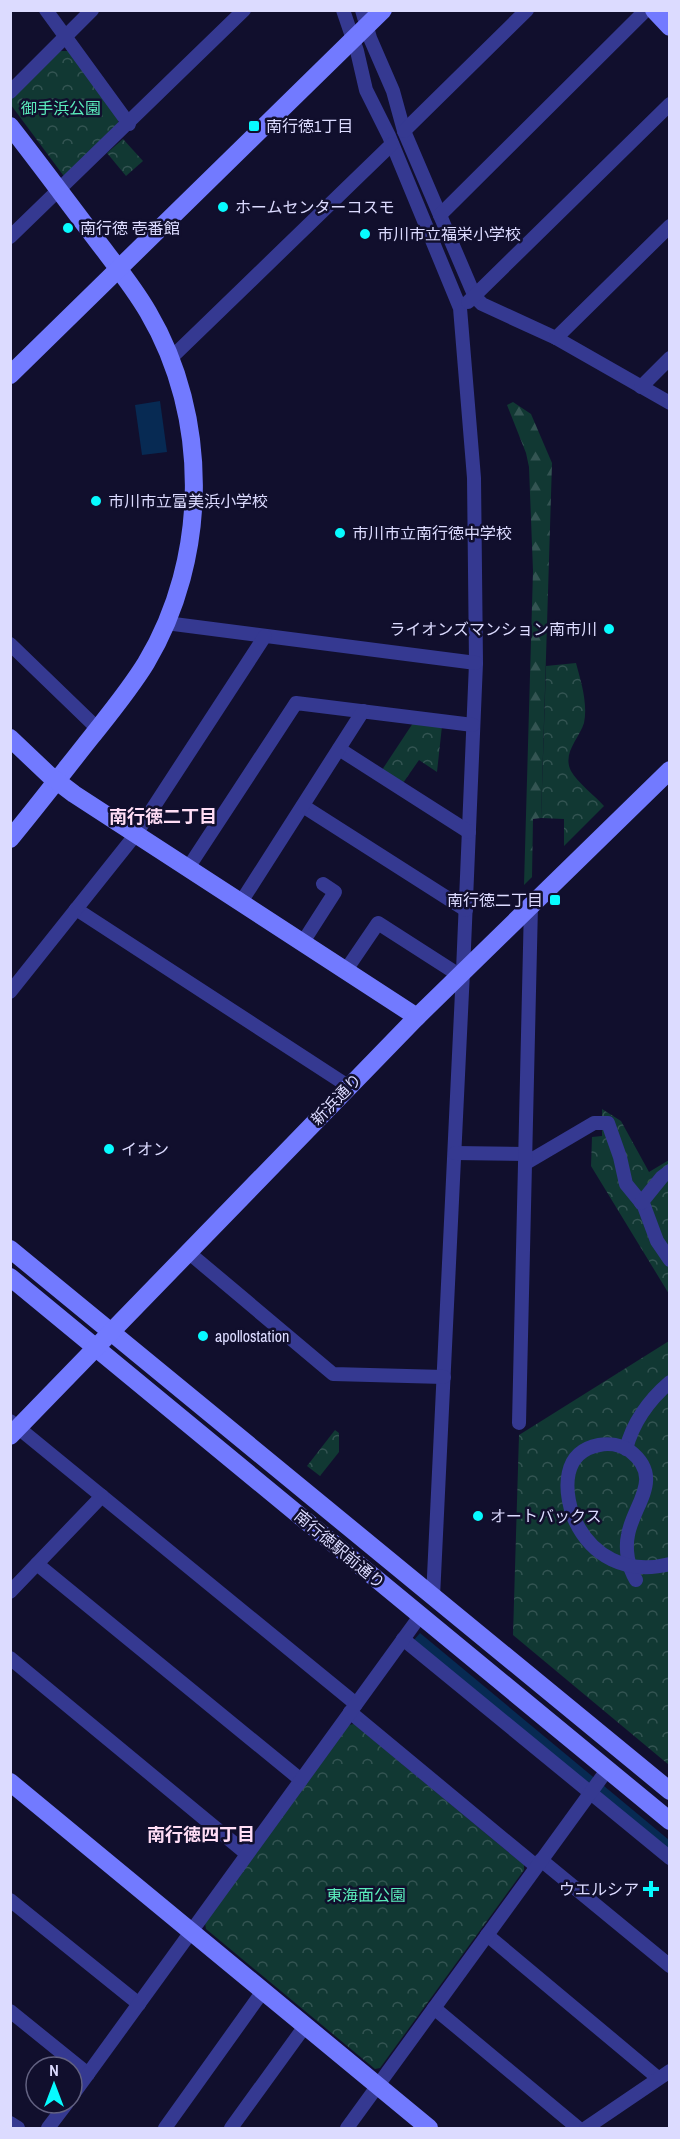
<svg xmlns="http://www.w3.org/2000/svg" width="680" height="2139" font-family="'Archivo Narrow','Noto Sans JP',sans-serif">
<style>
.forest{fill:url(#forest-firs)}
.park{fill:url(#park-crowns)}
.water{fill:#072a53}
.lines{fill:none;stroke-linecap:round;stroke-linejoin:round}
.street{stroke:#353991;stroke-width:14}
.secondary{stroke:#727aff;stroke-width:18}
.street-bridge{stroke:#353991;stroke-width:14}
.poi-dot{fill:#07fbff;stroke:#110f2d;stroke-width:2}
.labels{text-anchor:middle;stroke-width:5;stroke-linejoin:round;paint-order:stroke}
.park-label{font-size:16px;fill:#5aecbb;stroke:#110f2d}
.poi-label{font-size:16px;fill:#dcdbff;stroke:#110f2d;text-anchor:start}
.street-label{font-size:16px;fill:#dcdbff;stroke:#110f2d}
.neighbourhood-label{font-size:18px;font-weight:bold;fill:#ffddf5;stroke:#110f2d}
</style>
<defs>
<pattern id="forest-firs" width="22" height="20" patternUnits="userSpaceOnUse" patternTransform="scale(1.5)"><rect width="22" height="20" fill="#113833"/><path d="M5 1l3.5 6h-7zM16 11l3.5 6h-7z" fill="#335452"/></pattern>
<pattern id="park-crowns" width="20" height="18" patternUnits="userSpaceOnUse" patternTransform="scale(1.5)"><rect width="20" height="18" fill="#113833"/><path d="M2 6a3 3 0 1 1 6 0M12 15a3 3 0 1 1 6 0" fill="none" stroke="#335452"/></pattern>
</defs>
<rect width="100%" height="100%" fill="#110f2d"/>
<path class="forest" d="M513,402L531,414L552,463L541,818L533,819L532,877L524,885L533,571L529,467L526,453L507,405Z"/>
<g class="park">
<path d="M60,51H69L118,119V127L66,179L11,105V99Z"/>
<path d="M123,139L143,161L126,176L107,153Z"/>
<path d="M576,663C581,682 588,703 584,723C579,739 562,753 571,771C577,782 595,796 604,806L564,846V819L541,818L546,666Z"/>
<path d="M413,723L442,726L437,772L419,760L403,783L382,770Z"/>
<path d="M602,1109L621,1121L649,1172L669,1160V1294L591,1166L592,1137L602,1136Z"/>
<path d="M669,1341V1765L513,1635L519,1435Z"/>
<path d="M335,1430L339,1433V1452L320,1476L307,1466Z"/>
<path d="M354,1724L524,1865V1870L380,2068L375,2069L206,1929L205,1923L348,1725Z"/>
</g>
<g class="water">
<path d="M160,401L167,452L142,455L135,405Z"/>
<path d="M420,1633L669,1840V1853L413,1641Z"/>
</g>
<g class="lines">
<g class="street">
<path d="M46,10L129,124"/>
<path d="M343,10L357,51L366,90L389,136L460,308L474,478L476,663L463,971L433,1597"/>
<path d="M362,10L370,38L393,91L404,131L475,297L482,304L556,338L670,403"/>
<path d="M10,92L92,10"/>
<path d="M404,131L527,10"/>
<path d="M440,215L646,10"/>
<path d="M10,237L244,10"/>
<path d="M468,302L670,104"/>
<path d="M556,338L670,226"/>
<path d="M170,359L392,144"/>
<path d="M641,387L670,358"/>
<path d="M166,623L476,663"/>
<path d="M10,644L98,729"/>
<path d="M339,749L469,832"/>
<path d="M303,806L466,910"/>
<path d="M188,868L296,703L473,725"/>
<path d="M241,902L363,711"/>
<path d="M76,909L348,1086"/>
<path d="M303,942L335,892L323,884"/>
<path d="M346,970L378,923L459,975"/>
<path d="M10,992L136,834L265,636"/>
<path d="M455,1153L526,1154"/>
<path d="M526,1163L594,1123H608L620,1157L626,1184L644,1206L657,1241L670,1260"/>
<path d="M641,1203L662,1177L670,1171"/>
<path d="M188,1252L333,1374L444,1377"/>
<path d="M10,1421L356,1704"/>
<path d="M519,1423L531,905"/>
<path d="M626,1449C633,1422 649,1400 670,1382"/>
<path d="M573,1516C564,1489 562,1452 599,1445C609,1443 621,1445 630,1451C665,1478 633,1505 628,1535C625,1549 628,1567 636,1580"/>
<path d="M37,1564L301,1780"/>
<path d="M10,1592L102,1496"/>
<path d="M403,1639L670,1858"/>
<path d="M10,1658L247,1854"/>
<path d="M350,1712L536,1866"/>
<path d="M541,1860L670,1966"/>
<path d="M10,1900L139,2004"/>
<path d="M487,1935L658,2078"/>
<path d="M434,2008L578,2128"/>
<path d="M10,2011L88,2074"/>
<path d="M72,2096L420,1616"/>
<path d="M10,2123L18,2128"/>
<path d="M48,2128L67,2103"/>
<path d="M165,2128L263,1991"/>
<path d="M231,2128L305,2026"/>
<path d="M347,2128L607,1770"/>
<path d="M586,2128L670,2071"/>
</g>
<g class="secondary">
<path d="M654,10L670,27"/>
<path d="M10,126C39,163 67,201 95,238C113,262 133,286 148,312C210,417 209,558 146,663C130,689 111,712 92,736C65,770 38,805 10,839"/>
<path d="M10,375L383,10"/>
<path d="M10,738L49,775L74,794L417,1017"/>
<path d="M10,1249L670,1791"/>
<path d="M10,1277L670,1821"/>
<path d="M10,1436L417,1017L670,770"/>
<path d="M10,1782L429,2128"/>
</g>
<path class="street-bridge" d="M573,1516C590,1557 627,1575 670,1564"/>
</g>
<g class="poi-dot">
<rect x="248" y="120" width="12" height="12" rx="3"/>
<circle cx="223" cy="207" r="6"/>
<circle cx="68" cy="228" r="6"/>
<circle cx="365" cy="234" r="6"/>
<circle cx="96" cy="501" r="6"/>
<circle cx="340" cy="533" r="6"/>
<circle cx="609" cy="629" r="6"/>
<rect x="549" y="894" width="12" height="12" rx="3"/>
<circle cx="109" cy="1149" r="6"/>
<circle cx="203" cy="1336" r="6"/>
<circle cx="478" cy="1516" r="6"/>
<path d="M648 1880h6v6h6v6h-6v6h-6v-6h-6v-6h6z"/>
</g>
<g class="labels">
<g class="park-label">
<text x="61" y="114">御手浜公園</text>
<text x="366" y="1901">東海面公園</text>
</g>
<g class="poi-label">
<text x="266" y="132">南行徳1丁目</text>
<text x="235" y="213">ホームセンターコスモ</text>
<text x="80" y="234">南行徳 壱番館</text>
<text x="377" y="240">市川市立福栄小学校</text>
<text x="108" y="507">市川市立富美浜小学校</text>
<text x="352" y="539">市川市立南行徳中学校</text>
<text x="597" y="635" text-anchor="end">ライオンズマンション南市川</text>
<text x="543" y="906" text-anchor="end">南行徳二丁目</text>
<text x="121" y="1155">イオン</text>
<text x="215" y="1342">apollostation</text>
<text x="490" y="1522">オートバックス</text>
<text x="639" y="1895" text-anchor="end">ウエルシア</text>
</g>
<g class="street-label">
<text transform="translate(336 1099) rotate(-46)" y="6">新浜通り</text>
<text transform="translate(340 1549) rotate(40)" y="6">南行徳駅前通り</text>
</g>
<g class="neighbourhood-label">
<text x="163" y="823">南行徳二丁目</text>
<text x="201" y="1841">南行徳四丁目</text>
</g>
</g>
<rect width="680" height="2139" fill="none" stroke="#dcdbff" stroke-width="24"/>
<g transform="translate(54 2085)"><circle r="28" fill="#110f2d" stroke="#626181" stroke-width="1.5"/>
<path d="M0-4.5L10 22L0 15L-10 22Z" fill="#07fbff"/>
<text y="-9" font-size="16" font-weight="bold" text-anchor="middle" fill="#dcdbff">N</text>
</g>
</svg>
